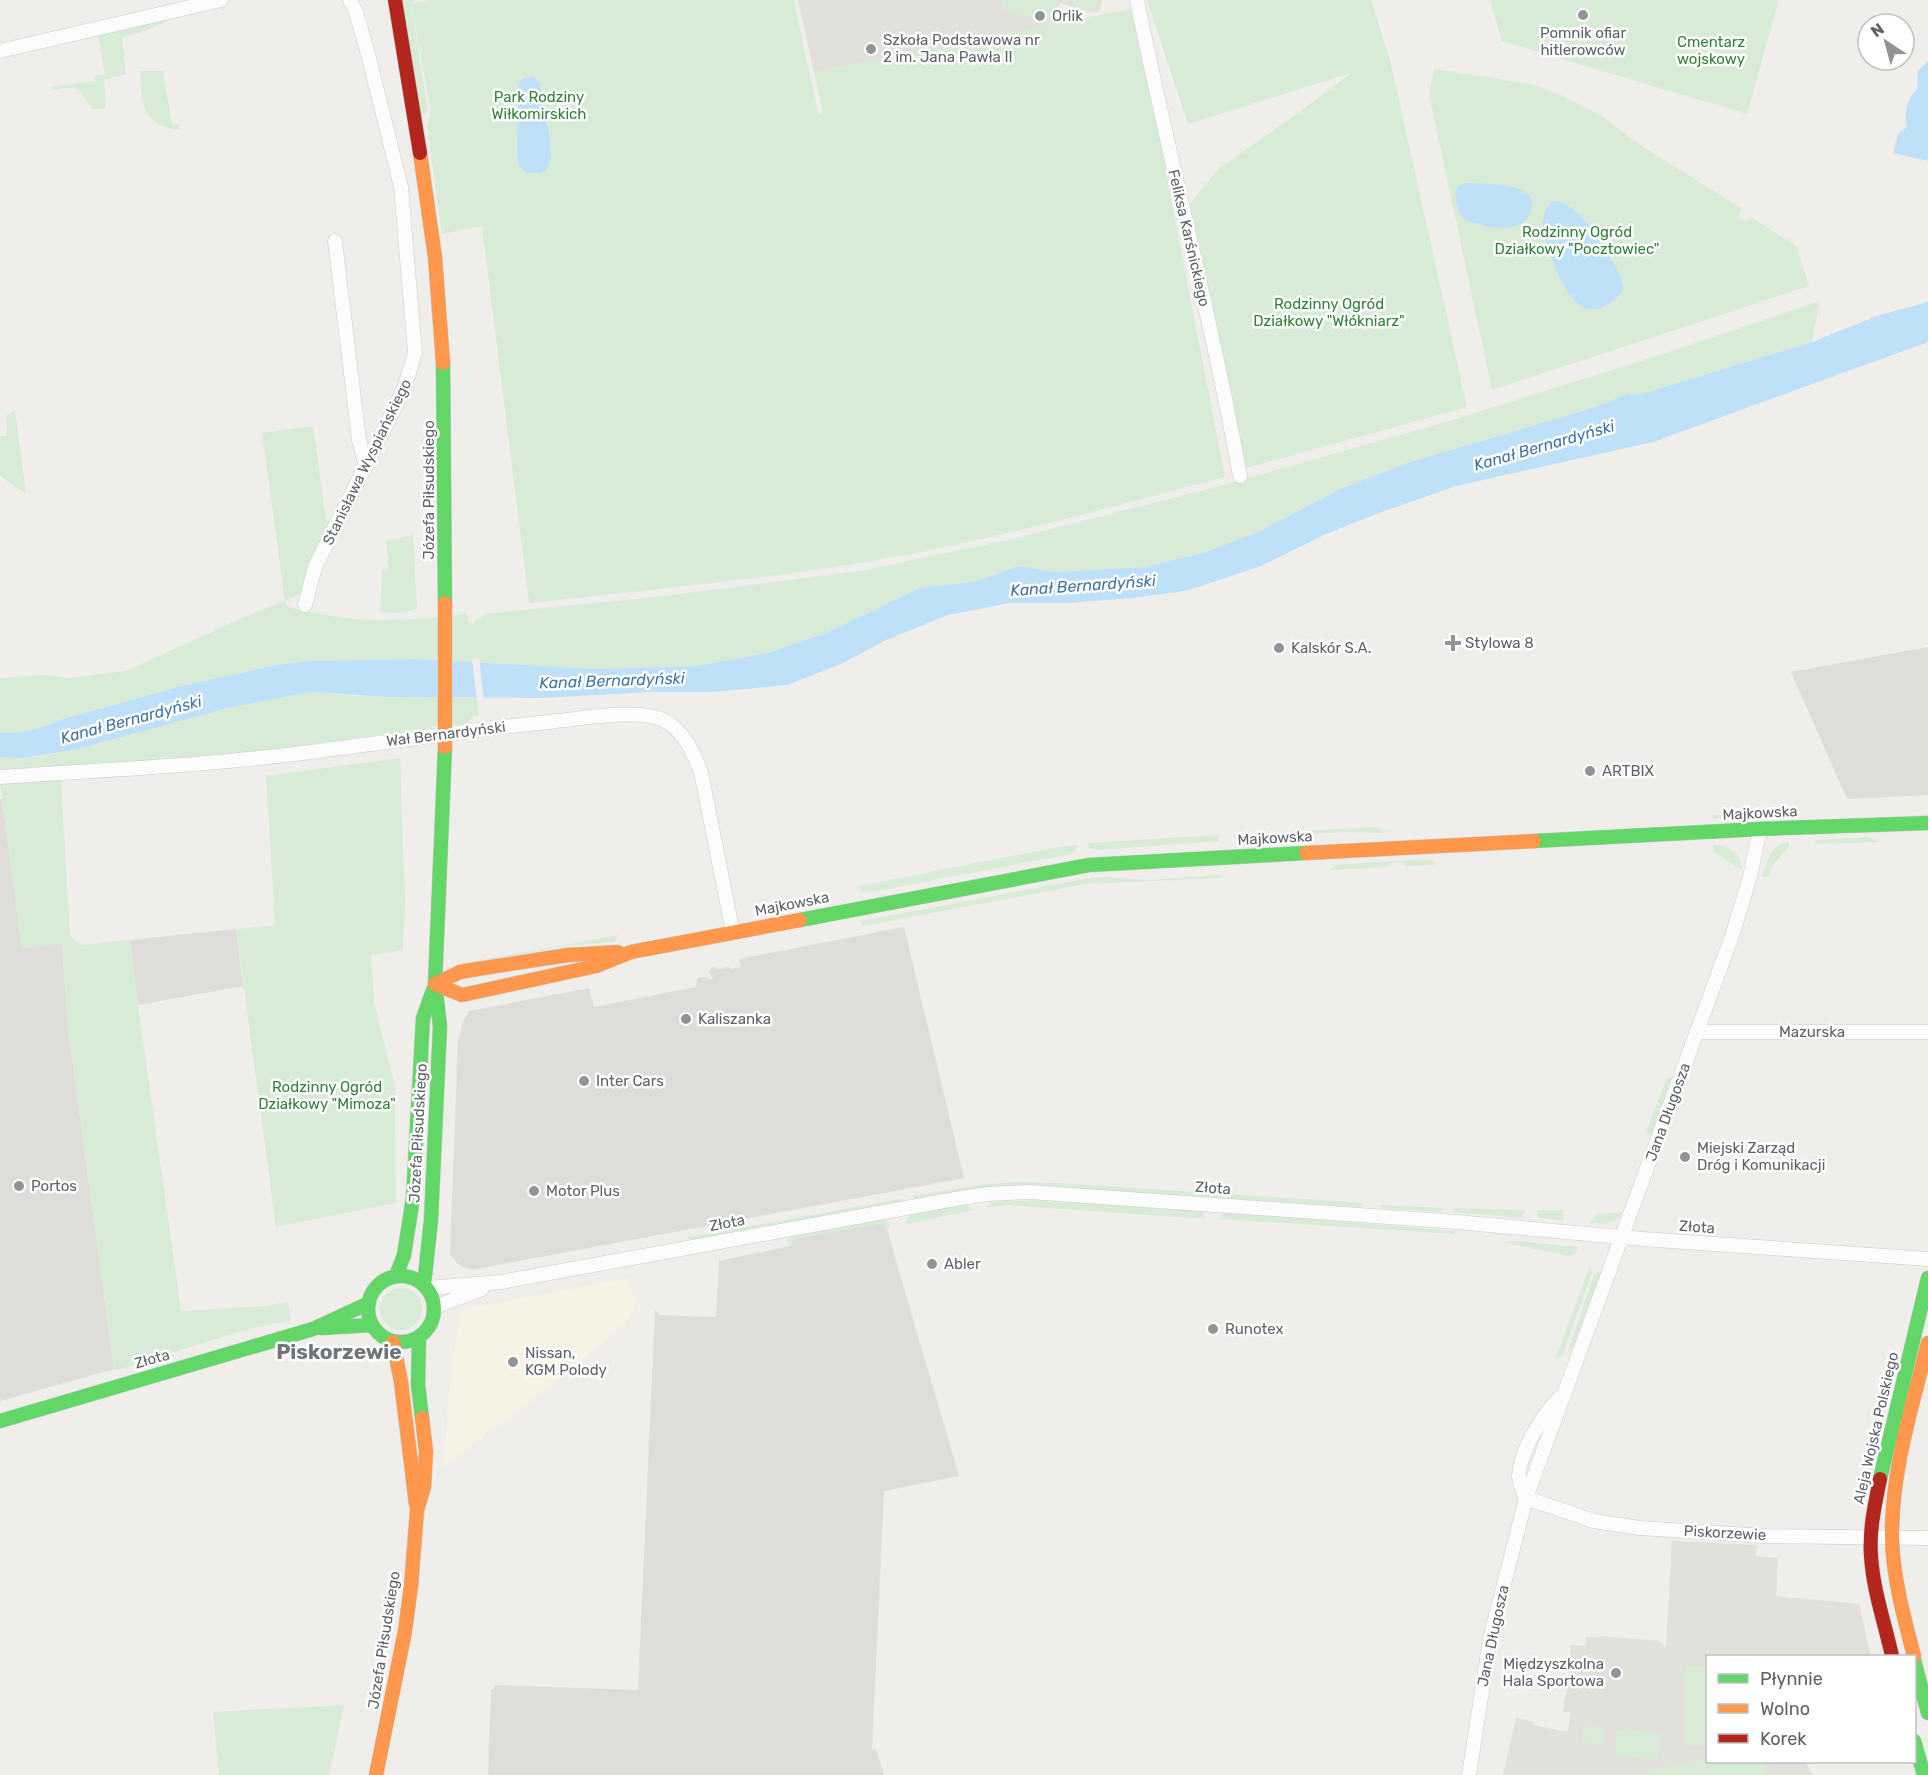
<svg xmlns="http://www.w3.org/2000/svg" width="1928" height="1775" font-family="Rubik,sans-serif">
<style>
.commercial{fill:#f7f3e4}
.industrial{fill:#dfddda}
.education{fill:#e2e0da}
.green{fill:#d8ebd6}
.water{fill:#bfe0f9}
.pier{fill:#efeeea}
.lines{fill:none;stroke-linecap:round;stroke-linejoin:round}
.street-casing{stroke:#cbcccc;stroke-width:15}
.fast-casing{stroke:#cacacb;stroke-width:15}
.slow-casing{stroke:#cacacb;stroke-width:15}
.jam-casing{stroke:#cacacb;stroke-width:15}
.street{stroke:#fdfcfc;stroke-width:14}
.fast{stroke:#63d668;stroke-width:14}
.slow{stroke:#ff974d;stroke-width:14}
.jam{stroke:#b3261e;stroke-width:14}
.slow-bridge-casing{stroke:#d7ceb8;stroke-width:15;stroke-linecap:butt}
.slow-bridge{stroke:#ff974d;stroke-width:14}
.poi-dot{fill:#919496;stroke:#fff;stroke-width:2}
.labels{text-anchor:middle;stroke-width:5;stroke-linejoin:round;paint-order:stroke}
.poi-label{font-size:15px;fill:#5f6368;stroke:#fff;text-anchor:start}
.park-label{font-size:15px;fill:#348238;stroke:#fff}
.street-label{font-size:15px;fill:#5f6368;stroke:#fff}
.water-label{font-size:16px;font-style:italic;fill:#4174aa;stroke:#fff}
.district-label{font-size:21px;font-weight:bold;fill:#70757a;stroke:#fff}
</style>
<rect width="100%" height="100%" fill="#efeeea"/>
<path class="commercial" d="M628,1278L635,1305L626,1322L557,1381L499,1425L491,1427L481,1439L445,1467L448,1399L460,1310Z"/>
<g class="industrial">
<path d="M1928,647V795L1847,799L1791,672Z"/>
<path d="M0,799H2L22,948L62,943L68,1028L114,1369L0,1401Z"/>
<path d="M904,927L964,1178L471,1270L459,1265L450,1254L458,1041L463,1022L469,1011L589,988L594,1007L696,987L697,980L700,977H705L710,980L713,978L709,972L712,967L720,969L729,967L730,969L741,967L739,959Z"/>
<path d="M236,929L243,986L138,1005L130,940Z"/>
<path d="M881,1223L887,1230L959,1476L884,1491L872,1750L876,1749L884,1775H488L491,1690L494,1689L495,1685L638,1690L655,1310L659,1315L716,1317L719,1261L790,1246L793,1239Z"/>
</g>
<g class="education">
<path d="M798,0H1102L1099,11L1094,13L1060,3L1053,25L814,72Z"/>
<path d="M1672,1541L1757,1545L1756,1556L1778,1558L1776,1596L1859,1604L1871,1656H1708V1762H1805L1813,1775H1503L1516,1718L1534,1722L1533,1725L1568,1732L1570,1712H1563L1565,1694H1567L1571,1645L1585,1646L1586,1637L1597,1638L1602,1636L1659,1641L1666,1647Z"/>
</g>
<g class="green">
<path d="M402,0H415L412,4L431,0H794L818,114L823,113L814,72L1131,9L1146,79H1148L1225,477C1103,509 980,544 854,564C746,581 638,591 529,603L482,226L442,234L427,125L431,112L411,3L428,112L420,115Z"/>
<path d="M1003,0H1059L1052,24L1001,8Z"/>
<path d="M1063,0H1099L1095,12Z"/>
<path d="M1147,0H1371L1390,60L1467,407L1246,468L1190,204L1217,170L1298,113L1351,73L1188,124Z"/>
<path d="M1490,0H1779L1747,114L1502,41Z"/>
<path d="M170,19L155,27L122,38L126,74L104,80L106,106L104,109H93C75,87 85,85 52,90V87L95,81L94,76L105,74L98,35Z"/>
<path d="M1434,69L1531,84L1563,96L1600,115L1646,149L1741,208L1738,216L1747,221L1751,217L1796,246L1809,286L1492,390L1429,94Z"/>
<path d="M140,71H163L171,119L173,124H179V129C171,130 169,128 161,125C140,115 141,93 140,71Z"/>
<path d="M1820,301L1812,342L1639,395L1628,394L1586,410L1407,463L1338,490L1258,532L1203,553L1145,567L1056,572L1018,566L978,581L920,588L826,633L768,653L696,666L596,669L417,659L309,661L276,665L182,686L66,718L36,729L17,733H0V678L45,675L69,678L126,671L244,617L285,601L262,433L313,426L326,520L334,522L311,565L301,593L285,601L288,607C304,611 321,615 338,617C379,623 419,619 460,615L464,613L468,616L469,623H474V621L486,614L656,597L860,571L1013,539L1220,486L1443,423L1660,355Z"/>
<path d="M15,410L26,494L0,476V436H7L6,416Z"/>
<path d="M413,535L417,609L401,613L380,612L382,570L389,569L386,541Z"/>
<path d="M310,692L355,696L477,698L479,715L472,717L468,724H442L410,734L239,755L0,771V757C56,761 109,740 162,725C211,711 260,699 310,692Z"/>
<path d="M400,758L405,902L403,950L371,955L374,1002L395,1087L396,1203L276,1227L236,929L275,925L266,776Z"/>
<path d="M61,779L70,935L81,945L130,940L138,1005L181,1311L263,1306L288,1302L291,1320L241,1331L118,1370L114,1369L68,1028L62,944L22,949L0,783Z"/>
<path d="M1786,812L1787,815L1713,819L1712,815Z"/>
<path d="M1375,827L1387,831L1384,833L1344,832L1236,839L1233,835Z"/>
<path d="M1219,835L1218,841L1099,850L1090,848L1087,843Z"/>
<path d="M1867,837L1880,842L1815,844L1816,840Z"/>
<path d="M1789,842V846L1773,865L1768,877H1762C1767,862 1770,844 1789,842Z"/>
<path d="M1078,845L1077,849L1071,854L876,891L862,892L859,886L1063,846Z"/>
<path d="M1713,845C1729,845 1742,854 1742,870L1714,852Z"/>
<path d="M1427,859L1433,861L1438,865L1405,866L1404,862L1390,863V867L1330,870L1334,865Z"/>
<path d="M1220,875L1221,878L1086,884L862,926L861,921L1089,878L1108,877L1148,880Z"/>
<path d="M618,935L614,942L564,946L485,961L486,959Z"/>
<path d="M1667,1078L1672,1079L1652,1135L1646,1133Z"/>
<path d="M1016,1182L1058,1183L1365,1203L1359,1207L1034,1186L918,1200L912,1196L980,1185Z"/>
<path d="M900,1199L898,1203L701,1239H688V1237Z"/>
<path d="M1035,1200L1202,1211L1205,1219L1007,1205L985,1208L992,1202Z"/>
<path d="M960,1205H966L974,1210L905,1224L909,1216L915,1213Z"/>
<path d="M1380,1205L1443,1208L1442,1212L1382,1208Z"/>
<path d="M1453,1208L1525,1210V1212L1520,1218L1453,1212Z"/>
<path d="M1539,1210H1564L1563,1220L1539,1218L1536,1211Z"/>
<path d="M1224,1212L1455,1231L1454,1234L1219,1219Z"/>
<path d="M1623,1212C1614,1226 1603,1224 1589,1223L1597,1214Z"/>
<path d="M883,1219L891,1226L887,1230L881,1224L793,1239L790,1246L787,1240L789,1236Z"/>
<path d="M1517,1241L1578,1247L1575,1254L1568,1256L1503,1242Z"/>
<path d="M1590,1266L1592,1272L1562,1357H1556Z"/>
<path d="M1601,1272L1573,1347L1567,1354L1593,1278L1597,1273Z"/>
<circle cx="401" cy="1309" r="21"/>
<path d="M1685,1667H1707V1745H1686Z"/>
<path d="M344,1705L329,1775H219L213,1712Z"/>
<path d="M1584,1726L1605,1728L1601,1745L1581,1740Z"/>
<path d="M1617,1729L1660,1733L1658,1759L1615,1756Z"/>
<path d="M1707,1759L1708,1762H1764L1766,1775H1640L1652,1769Z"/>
</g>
<g class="water">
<path d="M1928,61V161L1893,153L1898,134L1907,127C1904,112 1906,100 1917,89L1918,71Z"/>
<path d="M533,77L540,84L550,139L551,159L546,170L541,173H526L518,164L517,153L519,82L523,78Z"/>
<path d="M1466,183C1484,184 1524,182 1532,200C1534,229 1504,231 1483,225C1475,223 1467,222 1462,216C1458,211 1457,204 1456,198C1455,192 1455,190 1459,185Z"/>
<path d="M1558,201C1584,210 1599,239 1612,261C1616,268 1623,278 1623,287C1623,291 1620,295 1616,298C1581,331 1562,285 1551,257C1548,248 1543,237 1543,227C1543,217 1545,207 1552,202Z"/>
<path d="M1928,302V342L1653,442L1456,486L1376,514L1326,534L1261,566L1185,591L1131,598L1068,603H1009L948,615L886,640L841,664L787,685L712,692H648L544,698L387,697L310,692L231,707L74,750L23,758L0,757V733H17L36,729L66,718L182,686L276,665L309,661L417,659L596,669L696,666L768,653L826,633L920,588L978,581L1018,566L1056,572L1145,567L1203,553L1258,532L1338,490L1407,463L1586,410L1628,394L1639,395L1812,342L1877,316Z"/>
</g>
<path class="pier" d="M472,658H479L484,701H477Z"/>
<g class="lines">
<defs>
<g id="street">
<path d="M1137,0C1169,159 1211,316 1240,476"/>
<path d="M0,51L221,0"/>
<path d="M335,241L359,440L366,466"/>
<path d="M305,605L315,567L404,389L415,353L401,187L368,54L356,12L350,0"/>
<path d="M0,777C98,770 197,766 295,754C382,743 469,730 557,721C585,718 635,709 661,719C683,728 693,752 701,772L733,933"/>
<path d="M1696,1032H1928"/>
<path d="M428,1288L501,1282L955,1199L988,1194L1029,1192L1445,1221L1643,1239L1928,1259"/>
<path d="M435,1307L482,1289"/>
<path d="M1526,1498L1594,1521L1640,1528L1766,1536L1928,1538"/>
<path d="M1526,1498C1523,1491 1519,1484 1519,1476C1520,1450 1542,1416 1559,1398"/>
<path d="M1469,1775L1490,1639L1526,1498L1732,936L1750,877L1760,829"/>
</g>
<g id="fast">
<path d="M443,363L445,603"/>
<path d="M1534,841L1760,829L1928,823"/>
<path d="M800,920L1089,865L1306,853"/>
<circle cx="401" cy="1309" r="33"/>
<path d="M396,1276L404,1255L413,1198L423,1018L433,990"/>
<path d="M424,1285L431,1220L440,1026L435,984L445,747"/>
<path d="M321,1328L372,1325"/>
<path d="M419,1338L418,1385L422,1418"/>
<path d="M0,1421L313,1329L369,1303"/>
<path d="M1880,1479L1928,1278"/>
<path d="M1914,1660L1928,1713"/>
<path d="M1914,1741L1924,1775"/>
</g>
<g id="slow">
<path d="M420,153L435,257L443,363"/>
<path d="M1306,853L1534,841"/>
<path d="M435,984L462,995L596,966L631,952L800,920"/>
<path d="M435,984L460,972L471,970L568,955L618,952"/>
<path d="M393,1342L401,1382L416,1504"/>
<path d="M1914,1656C1904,1618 1893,1578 1892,1538C1891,1472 1912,1407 1928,1343"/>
<path d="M376,1775L405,1631L411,1586L417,1510L424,1487L426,1451L422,1418"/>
</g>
<g id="jam">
<path d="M395,0L420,153"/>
<path d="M1880,1479C1875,1504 1869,1530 1871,1556C1873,1590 1885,1624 1892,1656"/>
</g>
</defs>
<use href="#street" class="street-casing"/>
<use href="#fast" class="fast-casing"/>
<use href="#slow" class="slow-casing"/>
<use href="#jam" class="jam-casing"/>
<use href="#street" class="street"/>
<use href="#fast" class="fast"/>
<use href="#slow" class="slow"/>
<use href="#jam" class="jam"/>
<defs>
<path id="slow-bridge" d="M445,603V747"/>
</defs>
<use href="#slow-bridge" class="slow-bridge-casing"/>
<use href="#slow-bridge" class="slow-bridge"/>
</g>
<g class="poi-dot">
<circle cx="1583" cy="15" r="6"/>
<circle cx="1040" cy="16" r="6"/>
<circle cx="871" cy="49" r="6"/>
<path d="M1450 634h6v6h6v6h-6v6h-6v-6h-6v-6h6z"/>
<circle cx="1279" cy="648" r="6"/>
<circle cx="1590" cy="771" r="6"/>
<circle cx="686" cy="1019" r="6"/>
<circle cx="584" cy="1081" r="6"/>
<circle cx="1685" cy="1157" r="6"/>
<circle cx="19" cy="1186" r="6"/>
<circle cx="534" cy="1191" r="6"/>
<circle cx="932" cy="1264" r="6"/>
<circle cx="1213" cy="1329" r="6"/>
<circle cx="513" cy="1362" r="6"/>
<circle cx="1616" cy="1673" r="6"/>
</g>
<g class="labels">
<g class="poi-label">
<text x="1052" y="21">Orlik</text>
<text x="1583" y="38" text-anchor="middle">Pomnik ofiar<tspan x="1583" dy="17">hitlerowców</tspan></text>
<text x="883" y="45">Szkoła Podstawowa nr<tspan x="883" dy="17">2 im. Jana Pawła II</tspan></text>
<text x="1465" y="648">Stylowa 8</text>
<text x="1291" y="653">Kalskór S.A.</text>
<text x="1602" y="776">ARTBIX</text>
<text x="698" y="1024">Kaliszanka</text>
<text x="596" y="1086">Inter Cars</text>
<text x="1697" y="1153">Miejski Zarząd<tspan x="1697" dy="17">Dróg i Komunikacji</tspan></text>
<text x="31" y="1191">Portos</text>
<text x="546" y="1196">Motor Plus</text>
<text x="944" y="1269">Abler</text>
<text x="1225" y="1334">Runotex</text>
<text x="525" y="1358">Nissan,<tspan x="525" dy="17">KGM Polody</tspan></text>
<text x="1604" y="1669" text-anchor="end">Międzyszkolna<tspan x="1604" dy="17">Hala Sportowa</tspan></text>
</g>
<g class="park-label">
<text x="1711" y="47">Cmentarz<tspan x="1711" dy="17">wojskowy</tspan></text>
<text x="539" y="102">Park Rodziny<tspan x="539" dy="17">Wiłkomirskich</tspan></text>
<text x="1577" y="237">Rodzinny Ogród<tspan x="1577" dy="17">Działkowy "Pocztowiec"</tspan></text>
<text x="1329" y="309">Rodzinny Ogród<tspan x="1329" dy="17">Działkowy "Włókniarz"</tspan></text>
<text x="327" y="1092">Rodzinny Ogród<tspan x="327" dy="17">Działkowy "Mimoza"</tspan></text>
</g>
<g class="street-label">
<text transform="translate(1189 238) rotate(77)" y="5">Feliksa Karśnickiego</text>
<text transform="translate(367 462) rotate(-64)" y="5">Stanisława Wyspiańskiego</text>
<text transform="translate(429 490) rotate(-90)" y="5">Józefa Piłsudskiego</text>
<text transform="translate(446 734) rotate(-7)" y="5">Wał Bernardyński</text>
<text transform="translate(1760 813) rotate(-3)" y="5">Majkowska</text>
<text transform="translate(1275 838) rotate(-3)" y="5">Majkowska</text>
<text transform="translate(792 904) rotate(-11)" y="5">Majkowska</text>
<text x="1812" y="1037">Mazurska</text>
<text transform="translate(1668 1112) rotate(-70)" y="5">Jana Długosza</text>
<text transform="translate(418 1133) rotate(-87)" y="5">Józefa Piłsudskiego</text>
<text transform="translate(1213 1188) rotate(4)" y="5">Złota</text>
<text transform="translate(727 1223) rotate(-11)" y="5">Złota</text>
<text transform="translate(1697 1227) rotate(4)" y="5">Złota</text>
<text transform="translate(152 1359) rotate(-16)" y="5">Złota</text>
<text transform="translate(1876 1428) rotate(-77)" y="5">Aleja Wojska Polskiego</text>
<text transform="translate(1725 1533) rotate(3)" y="5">Piskorzewie</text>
<text transform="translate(1493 1636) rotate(-78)" y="5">Jana Długosza</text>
<text transform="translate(384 1640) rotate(-81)" y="5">Józefa Piłsudskiego</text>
</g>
<g class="water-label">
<text transform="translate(1544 445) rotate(-16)" y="6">Kanał Bernardyński</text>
<text transform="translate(1083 585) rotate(-4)" y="6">Kanał Bernardyński</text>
<text transform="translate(612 680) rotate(-2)" y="6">Kanał Bernardyński</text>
<text transform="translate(131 719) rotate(-15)" y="6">Kanał Bernardyński</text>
</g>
<g class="district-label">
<text x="339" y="1359">Piskorzewie</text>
</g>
</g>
<rect x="1706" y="1655" width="210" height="108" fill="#ffffff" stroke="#bfc1c3" stroke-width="1.5"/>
<rect x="1718" y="1674" width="30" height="9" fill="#63d668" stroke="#bfc1c3" stroke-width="1.5"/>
<text x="1760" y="1685" font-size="18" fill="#5f6368">Płynnie</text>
<rect x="1718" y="1704" width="30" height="9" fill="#ff974d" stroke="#bfc1c3" stroke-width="1.5"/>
<text x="1760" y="1715" font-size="18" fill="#5f6368">Wolno</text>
<rect x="1718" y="1734" width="30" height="9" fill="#b3261e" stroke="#bfc1c3" stroke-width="1.5"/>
<text x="1760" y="1745" font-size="18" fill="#5f6368">Korek</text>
<g transform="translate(1886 42) rotate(324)"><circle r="28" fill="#ffffff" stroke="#bfc1c3" stroke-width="1.5"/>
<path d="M0-4.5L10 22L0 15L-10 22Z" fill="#919496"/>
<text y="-9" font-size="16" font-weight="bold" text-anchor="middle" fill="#5f6368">N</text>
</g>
</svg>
